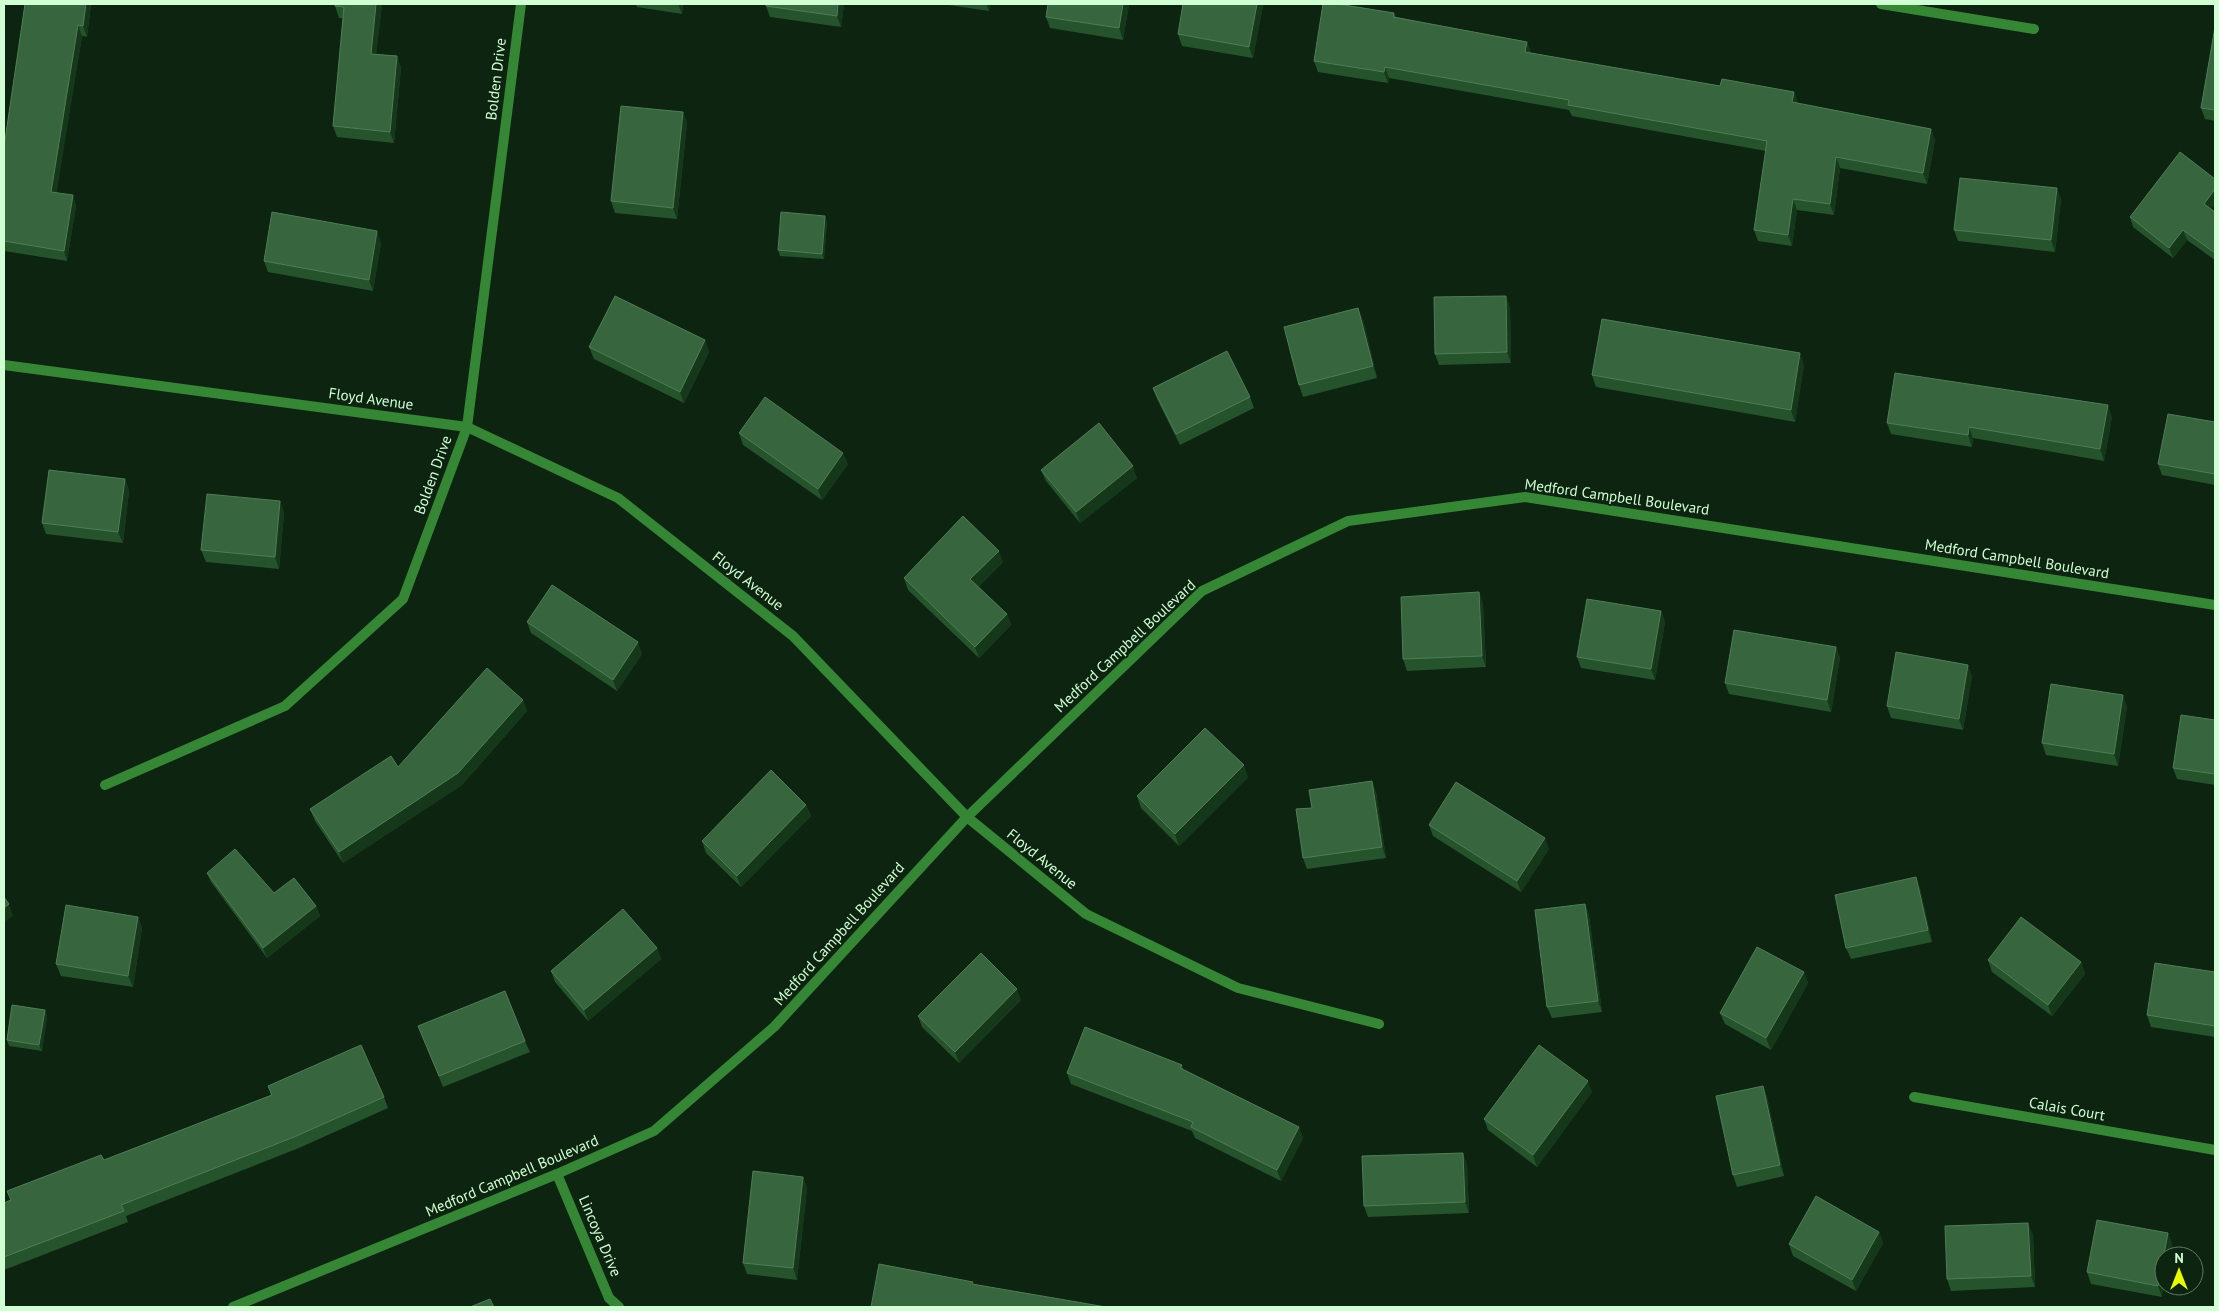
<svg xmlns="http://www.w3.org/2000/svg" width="2219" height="1311" font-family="'PT Sans',sans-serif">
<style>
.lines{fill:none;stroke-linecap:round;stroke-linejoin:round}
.street{stroke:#358635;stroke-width:10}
.wall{fill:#25532c}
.shaded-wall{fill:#143819}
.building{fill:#37653e;stroke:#4f7e55}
.labels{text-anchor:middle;stroke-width:4;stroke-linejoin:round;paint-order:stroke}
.street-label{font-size:15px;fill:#d0ffd4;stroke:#0d2410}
</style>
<rect width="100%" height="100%" fill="#0d2410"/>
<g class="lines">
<g class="street">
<path d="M1881,4L2034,29"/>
<path d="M4,365L467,427L618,498L793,636L967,817L1086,914L1238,988L1379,1024"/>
<path d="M105,785L285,706L403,599L467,427L521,4"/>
<path d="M1914,1097L2215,1150"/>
<path d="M557,1174L609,1298L619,1307"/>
<path d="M233,1307L557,1174L654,1131L774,1027L967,817L1202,591L1348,521L1525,497L2215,605"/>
</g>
</g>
<g class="wall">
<path d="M91,4L87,37L82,36L56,193L73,195L76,206L67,261L4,251V147Z"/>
<path d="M335,4H382L376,54L397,56L401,68L394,143L337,137L333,126L343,18H339L335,6Z"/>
<path d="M636,4H683L682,14L637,7Z"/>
<path d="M766,4H844L841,27L770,17L766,6Z"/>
<path d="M942,4H990L989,11Z"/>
<path d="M1129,4L1123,40L1050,28L1046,17Z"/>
<path d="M1263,5L1253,58L1182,46L1178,34Z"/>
<path d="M1394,13L1396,17L1527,42L1531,53L1720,86L1794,92L1798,104L1931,129L1935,140L1927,184L1840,168L1834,215L1797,210L1792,246L1758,241L1754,230L1766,151L1572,116L1569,110L1389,78L1388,83L1318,72L1314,61Z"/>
<path d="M2215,27V121L2205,119L2201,108Z"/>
<path d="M683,112L687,123L677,219L615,213L611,201Z"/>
<path d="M2215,179V204L2211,209L2215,212V260L2187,240L2173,258L2133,227L2130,217Z"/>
<path d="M2057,188L2061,200L2055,252L1958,241L1954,230Z"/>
<path d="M827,222L824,259L780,256L778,250Z"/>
<path d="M381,243L373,291L268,272L264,261Z"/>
<path d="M1510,307L1511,363L1439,365L1435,354Z"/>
<path d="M1363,319L1377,378L1303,397L1299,385Z"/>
<path d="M705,340L709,352L684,403L594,359L589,347Z"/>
<path d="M1804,365L1795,422L1596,387L1592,375Z"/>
<path d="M1153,388L1250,397L1254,408L1180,445L1157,399Z"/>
<path d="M2112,417L2104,461L1973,438L1972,447L1891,434L1887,423Z"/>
<path d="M2215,422V485L2162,475L2158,464Z"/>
<path d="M739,433L848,464L822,500L743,445Z"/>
<path d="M1041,470L1137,478L1080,523L1046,481Z"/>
<path d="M125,479L129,491L123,543L46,534L42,523Z"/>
<path d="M280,501L284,513L279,569L206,562L201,550Z"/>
<path d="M1003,562L978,587L1007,614L1011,625L979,658L908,590L904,578Z"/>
<path d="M1479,592L1483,604L1486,667L1407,671L1403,659Z"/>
<path d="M1661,611L1665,622L1655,680L1581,668L1577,657Z"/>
<path d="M527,622L642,654L617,691L531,633Z"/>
<path d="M1836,647L1840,658L1831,712L1729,694L1725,683Z"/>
<path d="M1972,676L1963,730L1891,718L1887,706Z"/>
<path d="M523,700L527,711L462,785L343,863L315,821L310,809L398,767Z"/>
<path d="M2127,706L2118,766L2046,755L2042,743Z"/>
<path d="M2215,720V785L2177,779L2173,768Z"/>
<path d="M1248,777L1179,846L1141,808L1137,796Z"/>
<path d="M1376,792L1386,858L1307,869L1303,858L1312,808Z"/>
<path d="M806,805L811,816L741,887L706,853L702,841Z"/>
<path d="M1429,825L1549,849L1521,892L1433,836Z"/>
<path d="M207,873L316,906L320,916L267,958L211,882Z"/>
<path d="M1920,888L1932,942L1851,959L1846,948Z"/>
<path d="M1585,904L1589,915L1602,1012L1552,1018L1547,1007Z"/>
<path d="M138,917L142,928L133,987L61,976L56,964Z"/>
<path d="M657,948L661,959L588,1021L555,982L551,971Z"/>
<path d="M1988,960L2081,962L2085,974L2052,1016L1992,972Z"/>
<path d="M1804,972L1808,983L1771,1050L1725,1024L1720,1013Z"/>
<path d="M2215,972V1037L2151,1027L2147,1015Z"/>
<path d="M1021,1000L959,1063L922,1027L918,1016Z"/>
<path d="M45,1010L47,1016L42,1051L9,1046L7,1040Z"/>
<path d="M418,1026L525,1041L530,1052L443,1087Z"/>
<path d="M1182,1065L1183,1069L1299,1127L1303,1138L1281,1181L1195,1138L1192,1131L1071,1084L1067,1073Z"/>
<path d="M268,1086L384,1097L388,1108L299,1148L126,1216L128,1222L4,1270V1203L104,1160L271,1095Z"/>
<path d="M1763,1086L1767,1097L1784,1176L1737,1187L1733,1175Z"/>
<path d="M1592,1092L1537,1167L1488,1130L1484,1119Z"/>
<path d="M1467,1164L1469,1213L1368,1217L1364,1206Z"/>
<path d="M803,1177L807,1188L797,1280L747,1274L743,1263Z"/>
<path d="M1879,1232L1883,1243L1856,1291L1793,1256L1789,1244Z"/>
<path d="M2168,1233L2172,1244L2170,1256H2164L2162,1297L2091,1284L2087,1272Z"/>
<path d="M2033,1234L2035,1287L1951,1291L1947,1279Z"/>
</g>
<g class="shaded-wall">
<path d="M86,4H91L87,37L83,26Z"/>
<path d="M376,4H382L375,65L371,54Z"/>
<path d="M678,4H683L682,14Z"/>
<path d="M838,4H844L841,27L837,16Z"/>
<path d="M986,4H990L989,11Z"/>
<path d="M1123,4H1129L1123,40L1119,28Z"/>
<path d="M1257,4H1262L1263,5L1253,58L1249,47Z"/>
<path d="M78,25L82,36L55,203L51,192Z"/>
<path d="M1527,42L1531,53L1525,52Z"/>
<path d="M397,56L401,68L394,143L390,132Z"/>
<path d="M1385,67L1389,78L1388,83L1384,72Z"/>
<path d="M1794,92L1798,103L1796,113L1792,102Z"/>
<path d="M683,112L687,123L677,219L673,208Z"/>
<path d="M1931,129L1935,140L1927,184L1923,173Z"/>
<path d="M1836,157L1840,168L1834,215L1830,204Z"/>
<path d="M2057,188L2061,200L2055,252L2051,240Z"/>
<path d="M2215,189V204L2207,214L2204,204Z"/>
<path d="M73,195L76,206L67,261L64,251Z"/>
<path d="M1793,199L1797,210L1792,246L1788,235Z"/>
<path d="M825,216L827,222L824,259L822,254Z"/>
<path d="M2183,230L2187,240L2173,258L2169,248Z"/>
<path d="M377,231L381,243L373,291L369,280Z"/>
<path d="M1506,296L1510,307L1511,363L1507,352Z"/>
<path d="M1358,308L1363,319L1377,378L1373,366Z"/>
<path d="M705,340L709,352L684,403L680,392Z"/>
<path d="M1800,353L1804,365L1795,422L1791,410Z"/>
<path d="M2108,405L2112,417L2104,461L2100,449Z"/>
<path d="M1969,427L1973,438L1972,447L1968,435Z"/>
<path d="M843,453L848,464L822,500L818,489Z"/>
<path d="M1133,466L1137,478L1080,523L1076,512Z"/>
<path d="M125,479L129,491L123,543L118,532Z"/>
<path d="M280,501L284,513L279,569L275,557Z"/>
<path d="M999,551L1003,562L975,591L970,579Z"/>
<path d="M1479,592L1483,604L1486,667L1482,656Z"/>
<path d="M1661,611L1665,622L1655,680L1651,669Z"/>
<path d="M1007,614L1011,625L979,658L975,647Z"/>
<path d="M638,642L642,654L617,691L613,680Z"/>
<path d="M1836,647L1840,658L1831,712L1827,700Z"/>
<path d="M1968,665L1972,676L1963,730L1959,719Z"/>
<path d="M2123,695L2127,706L2118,766L2114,754Z"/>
<path d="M523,700L527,711L462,785L343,863L339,852Z"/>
<path d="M1244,765L1248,777L1179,846L1175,834Z"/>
<path d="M1372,781L1376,792L1386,858L1382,847Z"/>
<path d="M806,805L811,816L741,887L737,876Z"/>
<path d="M1545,838L1549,849L1521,892L1517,881Z"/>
<path d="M1916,877L1920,888L1932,942L1928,930Z"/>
<path d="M9,904L13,916L4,922V908Z"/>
<path d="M1585,904L1589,915L1602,1012L1598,1001Z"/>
<path d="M316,906L320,916L267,958L263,948Z"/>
<path d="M138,917L142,928L133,987L128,976Z"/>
<path d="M657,948L661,959L588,1021L584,1010Z"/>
<path d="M2081,962L2085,974L2052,1016L2048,1005Z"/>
<path d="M1804,972L1808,983L1771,1050L1766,1038Z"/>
<path d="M1017,989L1021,1000L959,1063L955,1052Z"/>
<path d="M45,1010L47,1016L42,1051L39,1045Z"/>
<path d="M1588,1081L1592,1092L1537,1167L1533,1155Z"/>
<path d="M1763,1086L1767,1097L1784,1176L1780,1165Z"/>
<path d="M1299,1127L1303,1138L1281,1181L1277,1170Z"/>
<path d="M1463,1153L1467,1164L1469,1213L1465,1202Z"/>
<path d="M803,1177L807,1188L797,1280L793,1268Z"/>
<path d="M2028,1223L2033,1234L2035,1287L2031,1276Z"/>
<path d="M1879,1232L1883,1243L1856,1291L1852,1280Z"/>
<path d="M2168,1233L2172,1244L2170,1256H2164V1285L2162,1297L2158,1286Z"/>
</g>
<g class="building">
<path d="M25,4H86L83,26L78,25L51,192L73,195L64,251L4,241V147Z"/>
<path d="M335,4H376L371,54L397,56L390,132L333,126L344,7L335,6Z"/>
<path d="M766,4H838L837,16L766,6Z"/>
<path d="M1048,4H1123L1119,28L1046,17Z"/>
<path d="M1183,4H1257L1249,47L1178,34Z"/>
<path d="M1323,4H1338L1394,13L1393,17L1527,42L1525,52L1720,86L1722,79L1794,92L1792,102L1931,129L1923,173L1836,157L1830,204L1793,199L1788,235L1754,230L1767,141L1568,105L1569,100L1385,67L1384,72L1314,61Z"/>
<path d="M2215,27V110L2201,108Z"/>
<path d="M621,106L683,112L673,208L611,201Z"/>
<path d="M2180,152L2215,179V189L2204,204L2215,212V253L2183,230L2169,248L2130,217Z"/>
<path d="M1960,178L2057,188L2051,240L1954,230Z"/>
<path d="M272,212L377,231L369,280L264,261Z"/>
<path d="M781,212L825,216L822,254L778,250Z"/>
<path d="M615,296L705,340L680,392L589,347Z"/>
<path d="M1506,296L1507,352L1435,354L1434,297Z"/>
<path d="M1358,308L1373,366L1299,385L1284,327Z"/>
<path d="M1602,319L1800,353L1791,410L1592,375Z"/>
<path d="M1227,351L1250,397L1176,434L1153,388Z"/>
<path d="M1895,373L2108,405L2100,449L1969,427L1968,435L1887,423Z"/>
<path d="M765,397L843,453L818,489L739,433Z"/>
<path d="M2168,414L2215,422V474L2158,464Z"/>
<path d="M1099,423L1133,466L1076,512L1041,470Z"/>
<path d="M49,470L125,479L118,532L42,523Z"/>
<path d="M207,494L280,501L275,557L201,550Z"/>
<path d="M963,516L999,551L970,579L1007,614L975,647L904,578Z"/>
<path d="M552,585L638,642L613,680L527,622Z"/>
<path d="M1479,592L1482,656L1403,659L1401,597Z"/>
<path d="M1587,599L1661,611L1651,669L1577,657Z"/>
<path d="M1734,630L1836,647L1827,700L1725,683Z"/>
<path d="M1896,652L1968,665L1959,719L1887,706Z"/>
<path d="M487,668L523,700L458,773L339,852L310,809L391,756L398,767Z"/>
<path d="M2051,684L2123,695L2114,754L2042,743Z"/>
<path d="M2181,715L2215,720V774L2173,768Z"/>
<path d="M1205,728L1244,765L1175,834L1137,796Z"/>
<path d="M771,770L806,805L737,876L702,841Z"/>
<path d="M1372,781L1382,847L1303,858L1296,809L1312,808L1309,790Z"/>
<path d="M1456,782L1545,838L1517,881L1429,825Z"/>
<path d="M235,849L274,893L294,878L316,906L263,948L207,873Z"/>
<path d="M1916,877L1928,930L1846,948L1835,895Z"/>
<path d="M4,897L9,904L4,908Z"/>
<path d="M1585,904L1598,1001L1547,1007L1535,910Z"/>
<path d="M66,905L138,917L128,976L56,964Z"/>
<path d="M623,909L657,948L584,1010L551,971Z"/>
<path d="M2021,917L2081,962L2048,1005L1988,960Z"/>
<path d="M1757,947L1804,972L1766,1038L1720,1013Z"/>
<path d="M981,953L1017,989L955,1052L918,1016Z"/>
<path d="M2155,963L2215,972V1026L2147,1015Z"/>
<path d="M505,991L525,1041L439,1076L418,1026Z"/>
<path d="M12,1005L45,1010L39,1045L7,1040Z"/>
<path d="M1085,1027L1182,1065L1180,1068L1299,1127L1277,1170L1191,1127L1193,1122L1067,1073Z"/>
<path d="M361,1045L384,1097L294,1137L121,1205L124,1211L4,1257V1203L11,1200L7,1191L101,1155L104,1160L272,1095L268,1086Z"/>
<path d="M1539,1045L1588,1081L1533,1155L1484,1119Z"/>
<path d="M1763,1086L1780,1165L1733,1175L1716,1096Z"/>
<path d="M1463,1153L1465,1202L1364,1206L1362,1156Z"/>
<path d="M753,1171L803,1177L793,1268L743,1263Z"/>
<path d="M1816,1196L1879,1232L1852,1280L1789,1244Z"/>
<path d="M2097,1220L2168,1233L2158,1286L2087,1272Z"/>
<path d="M2028,1223L2031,1276L1947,1279L1945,1226Z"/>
<path d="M879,1264L973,1282L972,1284L1106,1307H871Z"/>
<path d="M490,1299L494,1307H470Z"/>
</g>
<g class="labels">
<g class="street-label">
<text transform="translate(496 79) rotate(-83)" y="5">Bolden Drive</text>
<text transform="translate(371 399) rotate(8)" y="5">Floyd Avenue</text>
<text transform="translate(433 475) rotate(-70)" y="5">Bolden Drive</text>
<text transform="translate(1617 497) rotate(8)" y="5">Medford Campbell Boulevard</text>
<text transform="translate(2017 559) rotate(9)" y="5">Medford Campbell Boulevard</text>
<text transform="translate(748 581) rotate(38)" y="5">Floyd Avenue</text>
<text transform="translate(1125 646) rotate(-43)" y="5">Medford Campbell Boulevard</text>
<text transform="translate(1042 859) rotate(39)" y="5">Floyd Avenue</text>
<text transform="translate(839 934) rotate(-48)" y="5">Medford Campbell Boulevard</text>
<text transform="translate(2067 1109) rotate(10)" y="5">Calais Court</text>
<text transform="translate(512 1176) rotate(-23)" y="5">Medford Campbell Boulevard</text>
<text transform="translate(600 1236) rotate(67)" y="5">Lincoya Drive</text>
</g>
</g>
<rect width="2219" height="1311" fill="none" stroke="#d0ffd4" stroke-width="10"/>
<g transform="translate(2179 1271)"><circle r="24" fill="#0d2410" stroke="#5b7c5e"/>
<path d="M0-4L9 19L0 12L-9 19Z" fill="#eafb00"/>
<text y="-8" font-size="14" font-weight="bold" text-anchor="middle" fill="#d0ffd4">N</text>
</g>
</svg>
